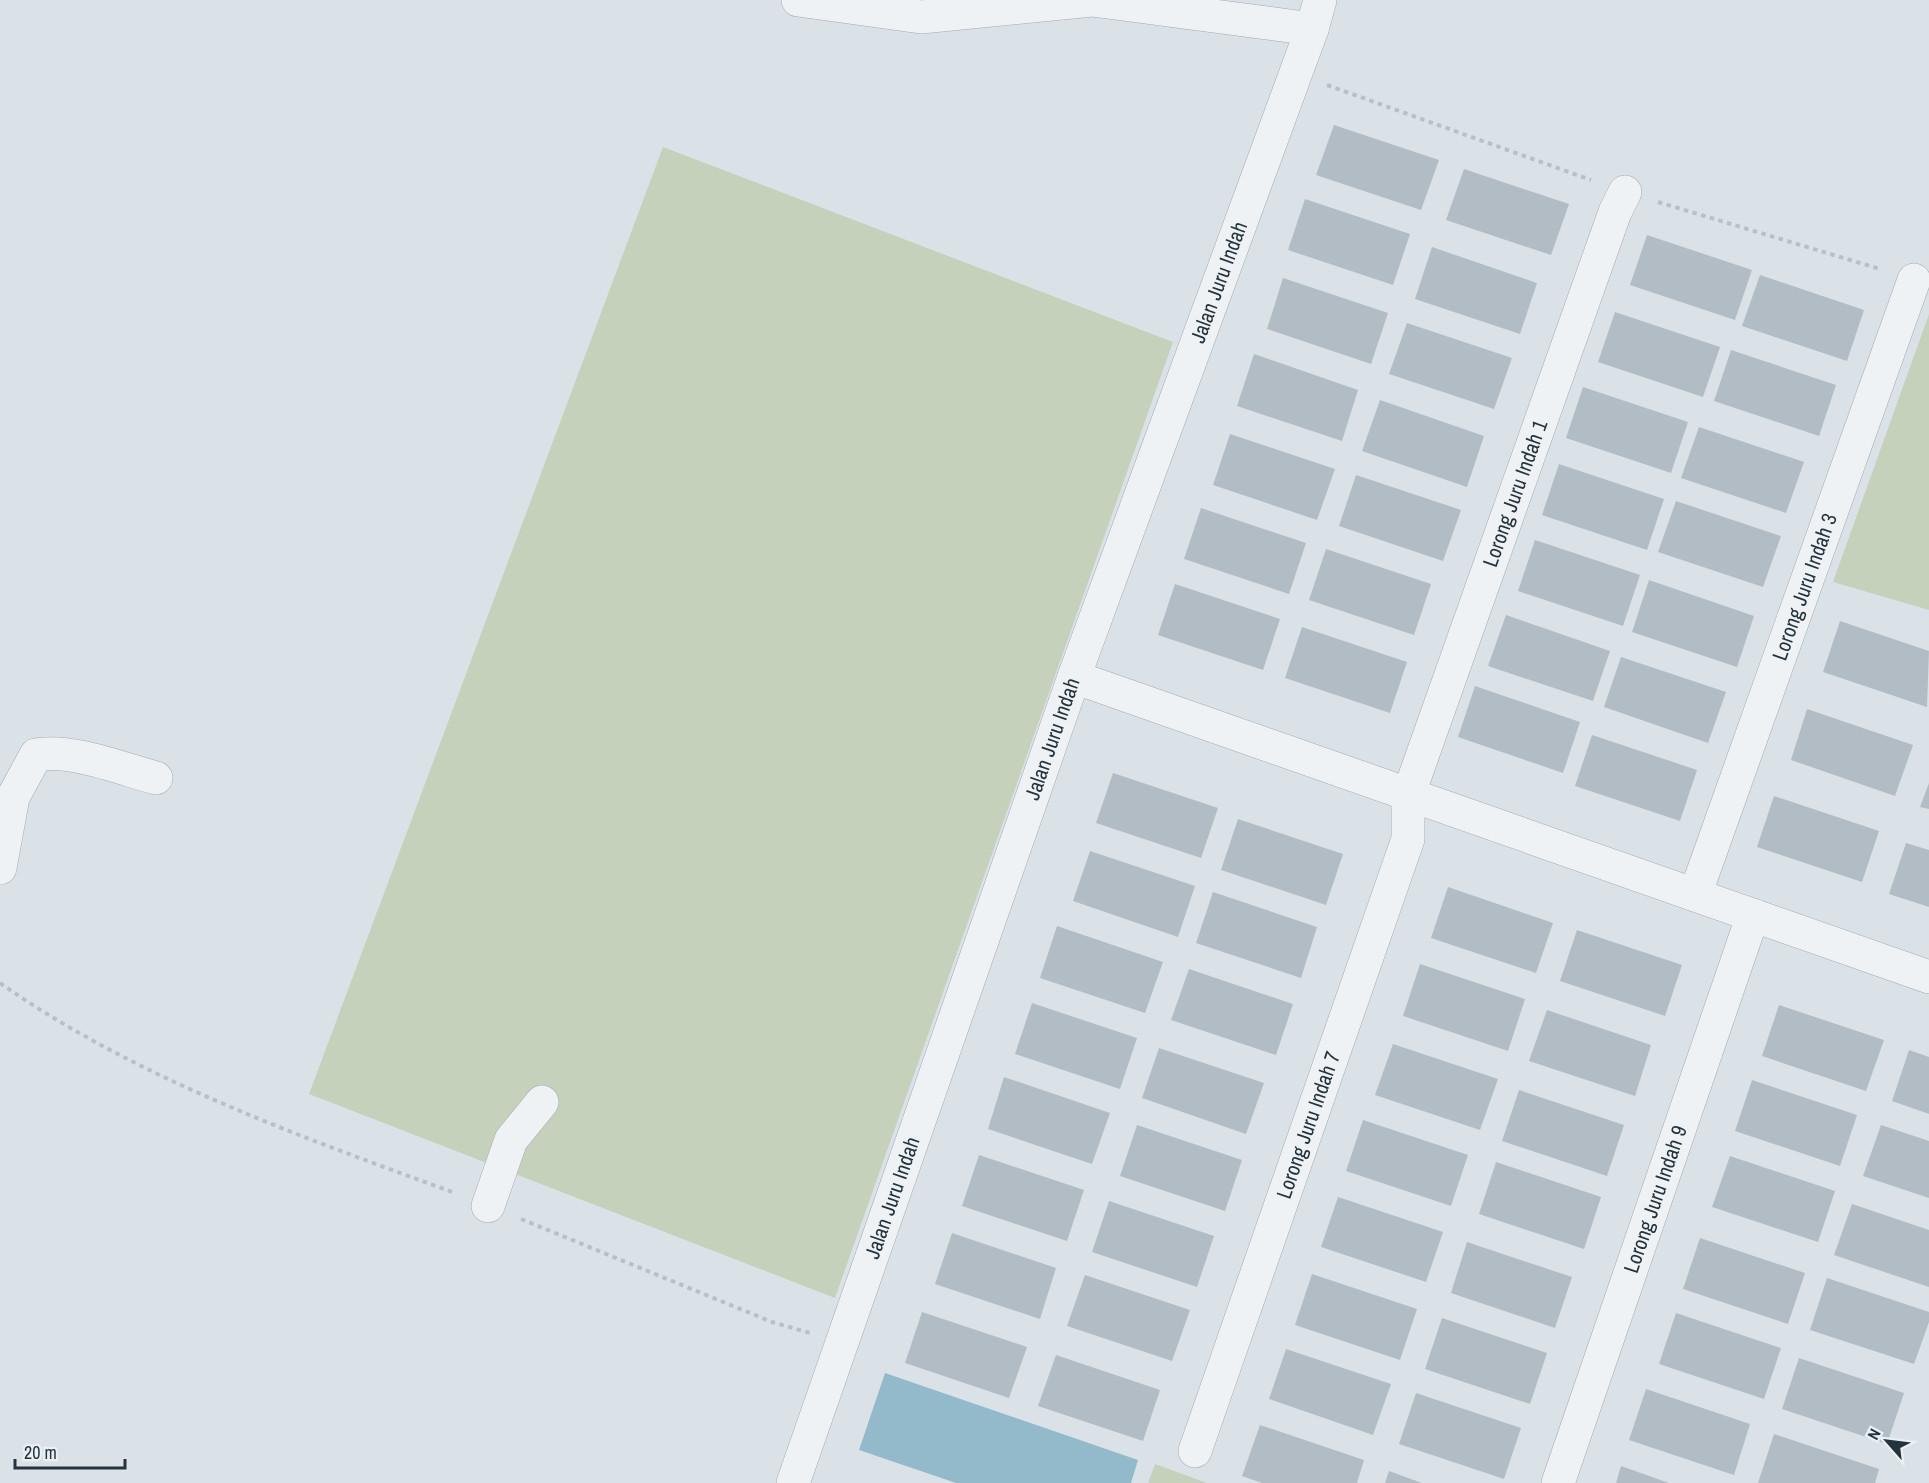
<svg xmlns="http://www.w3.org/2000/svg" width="1929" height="1483" font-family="'Archivo Narrow',sans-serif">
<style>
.green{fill:#c6d1bb}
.water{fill:#93baca}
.building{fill:#b2bcc4}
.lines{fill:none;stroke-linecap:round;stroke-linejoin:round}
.minor-casing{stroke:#a0aab1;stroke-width:34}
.path{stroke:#b9c0c5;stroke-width:4;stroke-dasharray:4.5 4.5;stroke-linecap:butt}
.minor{stroke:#eef2f5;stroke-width:33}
.labels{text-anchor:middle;stroke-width:5;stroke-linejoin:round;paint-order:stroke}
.street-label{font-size:21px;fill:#24333d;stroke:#eaf1f4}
</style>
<rect width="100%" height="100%" fill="#dbe2e7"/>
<g class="green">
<path d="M663,147L1173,342L835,1298L309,1094Z"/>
<path d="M1929,314V610L1833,582Z"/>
<path d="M1155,1464L1207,1483H1148Z"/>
</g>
<path class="water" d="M885,1373L1138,1460L1131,1483H956L859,1450Z"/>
<g class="building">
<path d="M1334,125L1439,160L1421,210L1316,175Z"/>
<path d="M1464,169L1569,204L1551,255L1446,220Z"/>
<path d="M1305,199L1410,234L1393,285L1288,250Z"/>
<path d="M1647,235L1752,270L1735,320L1630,285Z"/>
<path d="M1432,247L1537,283L1520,334L1415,299Z"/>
<path d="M1760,275L1864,310L1847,361L1742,326Z"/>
<path d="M1283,278L1388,313L1371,364L1267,329Z"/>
<path d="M1615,312L1720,347L1703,397L1598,362Z"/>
<path d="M1407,323L1512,358L1494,409L1389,374Z"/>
<path d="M1731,350L1836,385L1819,436L1714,401Z"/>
<path d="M1254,354L1358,390L1342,441L1237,406Z"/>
<path d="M1583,387L1688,422L1671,473L1566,438Z"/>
<path d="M1380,400L1484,436L1467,487L1362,451Z"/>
<path d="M1699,427L1804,462L1786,513L1681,478Z"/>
<path d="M1230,434L1335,469L1317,520L1213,485Z"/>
<path d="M1559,464L1664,499L1647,550L1542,515Z"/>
<path d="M1356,475L1461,510L1443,561L1339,526Z"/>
<path d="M1676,501L1781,536L1763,587L1658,552Z"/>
<path d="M1201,508L1306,543L1289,594L1184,559Z"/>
<path d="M1535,540L1640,575L1623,626L1518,591Z"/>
<path d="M1326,549L1431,584L1414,635L1309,600Z"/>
<path d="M1649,580L1754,616L1737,667L1632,632Z"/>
<path d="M1175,584L1280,619L1263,670L1158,635Z"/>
<path d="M1506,615L1610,651L1593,701L1488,666Z"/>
<path d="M1840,621L1929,651L1927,707L1823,672Z"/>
<path d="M1302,627L1407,662L1390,713L1285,678Z"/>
<path d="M1621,657L1726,692L1708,743L1604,707Z"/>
<path d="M1475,686L1580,722L1563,773L1458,737Z"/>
<path d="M1807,709L1913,745L1895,796L1791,760Z"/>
<path d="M1592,735L1697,770L1680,821L1575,786Z"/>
<path d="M1113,773L1218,808L1201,858L1096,823Z"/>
<path d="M1929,783V809L1920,807Z"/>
<path d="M1774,796L1879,831L1862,882L1757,847Z"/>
<path d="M1238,819L1343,854L1326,905L1221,870Z"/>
<path d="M1906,843L1929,850V907L1889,894Z"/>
<path d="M1090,851L1195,886L1178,937L1073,901Z"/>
<path d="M1448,887L1553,923L1536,973L1431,938Z"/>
<path d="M1213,892L1317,927L1301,978L1196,943Z"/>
<path d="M1057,926L1163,962L1145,1013L1040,978Z"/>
<path d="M1577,930L1682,965L1665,1016L1560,981Z"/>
<path d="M1420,964L1525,999L1508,1051L1403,1016Z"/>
<path d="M1189,969L1293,1004L1276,1055L1171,1020Z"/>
<path d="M1032,1003L1137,1038L1120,1089L1015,1054Z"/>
<path d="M1779,1005L1884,1040L1866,1091L1762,1056Z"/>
<path d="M1547,1010L1651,1045L1635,1096L1529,1061Z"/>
<path d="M1393,1044L1498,1079L1480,1130L1375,1095Z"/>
<path d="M1159,1048L1264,1083L1246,1134L1142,1098Z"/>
<path d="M1909,1050L1929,1057V1114L1892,1101Z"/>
<path d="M1004,1077L1110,1113L1092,1164L988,1129Z"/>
<path d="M1752,1080L1857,1115L1840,1166L1735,1131Z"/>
<path d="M1519,1090L1624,1125L1607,1176L1502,1141Z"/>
<path d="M1363,1120L1468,1155L1451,1206L1346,1171Z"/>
<path d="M1137,1125L1242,1160L1225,1211L1120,1176Z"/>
<path d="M1881,1125L1929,1141V1198L1863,1176Z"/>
<path d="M979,1155L1084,1190L1067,1241L962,1206Z"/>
<path d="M1730,1156L1835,1191L1818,1242L1712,1207Z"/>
<path d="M1496,1162L1601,1197L1584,1249L1479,1214Z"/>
<path d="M1338,1197L1443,1232L1426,1282L1321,1247Z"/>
<path d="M1109,1201L1214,1236L1197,1287L1092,1252Z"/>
<path d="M1852,1204L1929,1230V1287L1834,1255Z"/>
<path d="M952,1233L1056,1268L1040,1319L935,1284Z"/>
<path d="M1700,1238L1805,1273L1788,1324L1683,1289Z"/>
<path d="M1467,1242L1572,1277L1555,1328L1451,1293Z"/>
<path d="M1312,1274L1417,1309L1400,1360L1295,1325Z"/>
<path d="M1085,1275L1190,1310L1172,1361L1067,1326Z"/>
<path d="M1827,1278L1929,1312V1322L1914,1364L1810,1330Z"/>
<path d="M922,1312L1027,1347L1009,1398L905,1363Z"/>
<path d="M1676,1313L1781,1348L1764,1399L1659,1364Z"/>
<path d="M1442,1318L1547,1353L1530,1404L1425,1369Z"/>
<path d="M1286,1349L1391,1384L1373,1435L1269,1399Z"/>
<path d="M1056,1355L1160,1390L1143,1441L1038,1406Z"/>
<path d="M1799,1358L1904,1393L1887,1444L1782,1409Z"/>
<path d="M1646,1389L1750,1424L1734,1475L1629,1440Z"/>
<path d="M1416,1393L1521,1428L1504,1479L1399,1444Z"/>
<path d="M1260,1425L1364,1460L1357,1483H1262L1242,1476Z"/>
<path d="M1774,1434L1879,1469L1875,1483H1758Z"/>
<path d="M1621,1466L1669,1483H1616Z"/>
<path d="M1389,1471L1422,1483H1385Z"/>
</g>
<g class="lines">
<defs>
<g id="minor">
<path d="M798,0L921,17L1092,0L1312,29"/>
<path d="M1074,677L1929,977"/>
<path d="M0,868L13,797L36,755C70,748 122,769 156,778"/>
<path id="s1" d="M1695,895L1914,280"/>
<path d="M488,1206L511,1140L542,1102"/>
<path id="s2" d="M1195,1451L1408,839V796L1615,212L1625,192"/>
<path id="s3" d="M793,1483L1074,677L1312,29L1320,0"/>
<path id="s4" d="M1558,1483L1753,915"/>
</g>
</defs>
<use href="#minor" class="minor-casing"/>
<g class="path">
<path d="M1327,85L1591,180"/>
<path d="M1658,202L1880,269"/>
<path d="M0,983C137,1079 299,1136 455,1193"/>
<path d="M521,1219L772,1322L810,1333"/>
</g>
<use href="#minor" class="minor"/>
</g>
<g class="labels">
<g class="street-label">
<text dy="7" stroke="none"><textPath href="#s3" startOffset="1274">Jalan Juru Indah</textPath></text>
<text dy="7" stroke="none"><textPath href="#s2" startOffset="1012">Lorong Juru Indah 1</textPath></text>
<text dy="7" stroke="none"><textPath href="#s1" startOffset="327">Lorong Juru Indah 3</textPath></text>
<text dy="7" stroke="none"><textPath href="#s3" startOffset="788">Jalan Juru Indah</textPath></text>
<text dy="7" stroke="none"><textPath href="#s2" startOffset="345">Lorong Juru Indah 7</textPath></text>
<text dy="7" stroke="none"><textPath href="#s3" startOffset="302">Jalan Juru Indah</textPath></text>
<text dy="7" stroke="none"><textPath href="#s4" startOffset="300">Lorong Juru Indah 9</textPath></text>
</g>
</g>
<g transform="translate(1887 1441) rotate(298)" stroke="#eaf1f4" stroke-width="4.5" paint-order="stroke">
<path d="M0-4.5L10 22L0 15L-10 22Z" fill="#24333d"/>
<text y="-9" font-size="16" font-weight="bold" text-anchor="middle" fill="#24333d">N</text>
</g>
<path d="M15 1459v9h110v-9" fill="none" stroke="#24333d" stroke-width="3"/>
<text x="24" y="1459" font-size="18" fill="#24333d" stroke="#eaf1f4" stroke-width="4.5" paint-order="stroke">20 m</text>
</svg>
